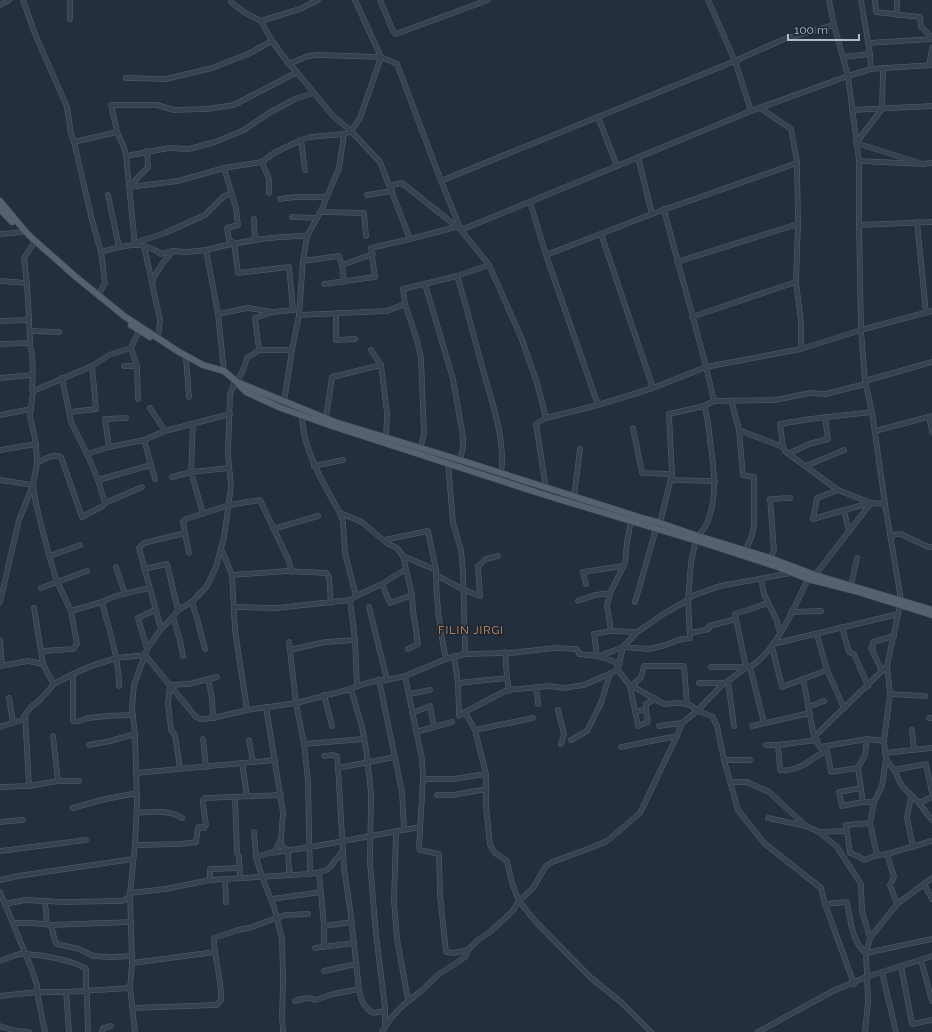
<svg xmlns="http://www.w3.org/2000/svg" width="932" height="1032" font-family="Raleway,sans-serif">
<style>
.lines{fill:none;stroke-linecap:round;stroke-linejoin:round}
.minor-casing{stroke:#565f6c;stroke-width:5.5}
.major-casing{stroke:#414a57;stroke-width:7}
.minor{stroke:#38414e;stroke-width:4.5}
.major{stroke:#56606e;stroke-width:6}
.labels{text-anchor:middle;stroke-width:3;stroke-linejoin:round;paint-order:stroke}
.neighbourhood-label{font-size:11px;letter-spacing:1px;fill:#d59563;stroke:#1d2633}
</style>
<rect width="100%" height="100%" fill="#242f3e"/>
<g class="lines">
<defs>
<g id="minor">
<path d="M23,0L35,34L67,107L71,134L74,142"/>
<path d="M70,0V19"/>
<path d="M380,0L393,31L396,34L488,0"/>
<path d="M829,0L834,25L848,76L859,161V225L861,330L865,381L872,412L885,504L901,600"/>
<path d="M861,0L870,54L871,69"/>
<path d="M875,0L876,12L920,17L921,27L932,37"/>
<path d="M897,0V15"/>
<path d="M231,2L244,12L261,21L272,41L289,64L297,72L333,116L351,131L380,162L410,239"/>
<path d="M0,5L9,0"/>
<path d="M261,21L300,9L318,0"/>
<path d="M868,43L932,39"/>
<path d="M844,57L870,54"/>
<path d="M289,64L308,56L318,55L381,57L397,64L441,181L735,61L708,0"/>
<path d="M929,65L932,48"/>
<path d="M883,68L882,109L856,143L923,164"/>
<path d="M126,78L166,79L212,68L248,54L272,41"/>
<path d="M852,110L932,106"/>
<path d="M751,111L735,61L784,39L834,25"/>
<path d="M598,117L617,166"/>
<path d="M117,132L124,147L126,156L135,245"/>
<path d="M301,140L305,170"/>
<path d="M126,156L169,148L189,149L215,142L244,130L269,113L295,99L314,93"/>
<path d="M638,157L652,214"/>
<path d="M859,161L923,164L932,163"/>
<path d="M262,162L269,179V193"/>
<path d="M224,168L236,208L238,225L227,228L229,240L234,243L238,273L289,267L293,310L299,309"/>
<path d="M441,181L461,230L751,111L848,76L871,69L932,65"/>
<path d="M389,186L402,183L461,230L489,265L521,337L537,383L546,418L536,424L546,489"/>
<path d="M129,187L178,181L224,168L262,162L274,153L301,140L310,137L344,134"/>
<path d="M129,187L148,167L147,151"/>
<path d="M108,195L119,247"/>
<path d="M367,195L392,191"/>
<path d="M280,199L296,197H326"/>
<path d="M530,202L546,255L598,405"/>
<path d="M664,209C680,274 700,337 714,401L704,406C708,417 709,429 710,440C714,468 718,497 707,523C705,528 701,532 698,536"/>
<path d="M320,212L364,213L366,236"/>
<path d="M292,217L316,218"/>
<path d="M254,219L255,240"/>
<path d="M917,222L926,313"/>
<path d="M859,225L932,222"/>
<path d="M0,234L23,232"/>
<path d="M601,234L653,388"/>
<path d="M34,243L24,258C28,286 29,314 30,342C30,346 31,350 32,355C33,366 33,378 32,389L33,391L30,416L36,444L37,463L33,485L36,504L48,552L56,579L71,611L102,602C109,630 119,658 119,686"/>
<path d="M135,245L137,242L165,233L205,215L223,197L231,193"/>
<path d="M144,246L152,282"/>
<path d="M101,252C123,246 141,239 161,254L173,251"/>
<path d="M546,255L652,214L797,163"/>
<path d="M303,261L339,256L342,265L344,282"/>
<path d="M677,262L798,224"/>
<path d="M342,265L373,254"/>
<path d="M457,276C467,307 474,338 483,370C492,403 506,439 501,474"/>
<path d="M0,281L27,283"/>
<path d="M796,282L801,322V349"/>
<path d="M324,284L375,277L371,248L410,239L456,227"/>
<path d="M425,284L453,379L463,437V448L460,460"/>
<path d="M98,295L105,283L101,252L92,220L74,142L117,132L111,105H157L174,110L207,109L234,105L297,72"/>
<path d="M405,304L417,340L421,358L424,434L420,449"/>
<path d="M336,313V340L355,339"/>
<path d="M218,314L248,308L272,312L293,310"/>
<path d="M299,315L387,311L405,304L403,289L457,276L489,265"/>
<path d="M692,317L796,282L798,224L797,161L791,129L760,108"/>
<path d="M0,321L29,320"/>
<path d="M31,331L59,332"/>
<path d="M158,338L160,320L152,284L154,277L162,264L173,251L187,252L206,250"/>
<path d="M0,344L30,343"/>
<path d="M131,348L137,366L138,399"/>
<path d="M259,350H292"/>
<path d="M371,350L381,365"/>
<path d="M186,358L189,397"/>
<path d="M124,366H137"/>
<path d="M224,371L218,314L206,250C241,241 271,236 307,236"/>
<path d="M0,378L32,375"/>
<path d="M865,381L932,362"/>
<path d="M237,382L243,370L247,358L259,350L255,318L272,312"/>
<path d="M33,391L92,366L109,355L131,348L139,331"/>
<path d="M731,400L739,430L743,475L754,477V525L752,536L745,551"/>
<path d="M714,401L775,400L810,393L826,394L865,384"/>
<path d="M284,402L292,350L299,315L303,261L307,236L321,211L339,168L344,134L351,131L360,118L381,57L355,0"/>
<path d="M150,408L165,431"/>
<path d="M69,412L96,409L92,366"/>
<path d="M0,415L31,409"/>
<path d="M302,415C302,448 324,485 340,513L362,522L388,544L397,548L403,556L436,570V575L464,590L480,596L478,566L486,559L498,556"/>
<path d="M929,417L932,432"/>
<path d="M326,418L332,377L381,365L387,413L386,438"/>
<path d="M546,418L598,405L653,388L706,367L801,349L861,330L932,311"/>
<path d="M193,424L191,472L203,514"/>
<path d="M633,428L642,473L672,474"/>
<path d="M739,430L783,447L786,452L838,490L871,503L844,510"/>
<path d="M875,431L932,416"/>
<path d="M144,440L155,479"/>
<path d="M109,447L105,419L126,418"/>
<path d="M783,447L780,424L810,419L872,412"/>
<path d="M0,450L36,444"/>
<path d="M790,453L809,444L828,439L825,417"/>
<path d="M87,454L109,447L144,440L165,431L230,414"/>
<path d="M37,463C44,460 53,453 61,457L82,517L103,506L105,503L98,480L87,454L71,422L62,378"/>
<path d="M448,463L453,523L461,550L463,571L465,654"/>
<path d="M314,466L343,460"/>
<path d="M806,466L844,450"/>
<path d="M172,477L191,472L229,468"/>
<path d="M0,480L33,485L19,520L0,602"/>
<path d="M98,480L151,465"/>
<path d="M671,480L715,481"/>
<path d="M838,490L817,498L813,519L844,510L849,532"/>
<path d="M574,497L580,449"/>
<path d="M105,503L142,487"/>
<path d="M340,513L343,522L345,553L356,596"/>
<path d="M660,523L672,474L669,414L704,406"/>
<path d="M273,529L318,516"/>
<path d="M890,535L901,534L928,547H932"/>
<path d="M384,540L428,531L436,570"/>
<path d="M221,548L232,575L235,630L247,710"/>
<path d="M189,553L183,522L186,519L229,505L260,500L288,559L292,572"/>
<path d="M50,556L80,545"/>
<path d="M403,556L412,595L413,610L418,644L408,649"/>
<path d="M770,558L774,550L770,499L790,498"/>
<path d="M116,567L125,594"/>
<path d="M144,569L167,564L178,610"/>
<path d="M232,575L287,571L326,573L329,577L331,603"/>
<path d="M436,575C436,603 440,631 446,659"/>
<path d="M815,575L871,503L885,504"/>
<path d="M761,579L764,594L777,621L780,633"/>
<path d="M382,584L390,603L412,595"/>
<path d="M586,584L583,572L623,566"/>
<path d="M851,585L857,558"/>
<path d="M41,588L87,571"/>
<path d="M350,600L355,640L357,686"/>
<path d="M578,601L595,595L610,593"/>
<path d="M102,602C117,594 133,592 149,588"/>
<path d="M192,602L198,622L205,649"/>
<path d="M635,602L656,529"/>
<path d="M900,605L887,666L890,694L884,741L886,759L882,786L874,802L870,823L877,855L887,854L932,841"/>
<path d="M235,607L277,608L350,600L356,596L382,584L406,569"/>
<path d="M369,607L387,680"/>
<path d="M34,608L43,664"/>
<path d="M791,612L821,611"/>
<path d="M173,617L180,640L183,656"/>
<path d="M842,627L849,652L854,654L868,686"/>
<path d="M161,629L139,548L144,543L185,533"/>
<path d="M611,631L607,605L610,593L625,563L627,542L631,521"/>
<path d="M691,633L709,629V626L736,619"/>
<path d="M817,635L827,670L844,708"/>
<path d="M0,640L2,665"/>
<path d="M289,642L296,703L304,744L308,781L310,873"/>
<path d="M773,644L898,614"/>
<path d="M772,647L782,687L827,670"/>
<path d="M147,649L138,618L155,610"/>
<path d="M290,650L325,642L355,640"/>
<path d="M42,651L73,649L77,644L71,611"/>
<path d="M505,652L507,678L509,691"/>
<path d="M454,656L458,683L459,716L465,712L475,730L486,774V806L490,845L495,853L507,861L512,883L519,901L536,922L590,977L622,1003L651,1032"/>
<path d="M597,656L594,634L611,631L637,632"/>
<path d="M600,656L623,647L649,649L666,645L678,640L690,638L688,600L691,562L696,540"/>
<path d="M0,666L28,661L43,664L48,674L54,684"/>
<path d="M711,667H746L735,614L768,603"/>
<path d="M750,667L764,723"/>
<path d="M882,671L871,648H873V642L894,636"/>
<path d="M73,674V721C79,723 83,719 88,718C103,716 118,715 133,715"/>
<path d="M405,676L422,759L423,779L419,847L420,850L439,854L440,895L446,952L454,953L468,950"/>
<path d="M208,679L212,698L213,718"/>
<path d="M803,679L814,737L820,747L827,750L831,772L858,768"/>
<path d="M379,680L402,792L404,829"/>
<path d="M728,681L734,726"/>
<path d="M458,683L507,678"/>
<path d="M699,683H724"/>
<path d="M630,686L635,711"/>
<path d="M536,687L538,704"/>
<path d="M351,689L362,727L366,749L371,793L370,862L376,934L385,1008V1026"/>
<path d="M410,694L430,690"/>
<path d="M890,694L925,696"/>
<path d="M324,695L332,726"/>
<path d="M9,698L13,723"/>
<path d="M687,704L684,666H644L641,677L632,686L664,704L677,703L687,704L692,706L697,711L712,716L717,726L724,760L738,810L764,843L821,888L825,904L847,902C850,918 852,943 866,953L932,939"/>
<path d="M808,707L824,701"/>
<path d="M558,710L564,734L561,744"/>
<path d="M646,710L648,722L638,726L635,711L646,710V704L652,701L654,698"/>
<path d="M465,712L507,690L550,686L563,688L584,685L618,670L623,647L637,632L665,613L688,600L692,596L720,586L791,573"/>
<path d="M412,713L430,706L434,727"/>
<path d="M25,715L29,786"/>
<path d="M929,718H932"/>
<path d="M659,726L682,723"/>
<path d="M752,726L810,713"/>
<path d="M0,727L22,720L30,708L41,699L54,684L73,674L91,666L117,658L145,655L196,717L201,719L213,718L247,710L296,703L351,689L357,686L379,680H387L405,676L446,659L465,654L510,653L555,648L577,649L579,654L597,656L616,662L618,670L630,686H632"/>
<path d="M475,730L533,718"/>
<path d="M912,730L914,749"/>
<path d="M416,732L452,722"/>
<path d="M53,736L58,781"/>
<path d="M814,737L887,666"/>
<path d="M203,739L206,767"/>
<path d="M867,739L865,755L858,768L863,802H874"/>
<path d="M249,740L253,762"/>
<path d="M571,740L587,731L601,703L610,674"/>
<path d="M304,744L364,739"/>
<path d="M89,745L110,741L135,734"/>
<path d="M766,745H778L780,770C798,773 812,758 827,750"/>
<path d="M778,745L817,740"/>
<path d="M621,747L677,736"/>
<path d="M820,747L867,739L884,741"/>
<path d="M885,753L932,748"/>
<path d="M324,756L332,755L337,756L338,768"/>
<path d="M886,759L894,770L902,786L919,803L932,820"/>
<path d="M724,760H750"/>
<path d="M242,763L247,796"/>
<path d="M180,768L175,735L171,730L168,703L170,685L189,684L217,677"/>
<path d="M894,770L926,764L932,793"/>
<path d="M136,773L275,760"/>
<path d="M423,779H453L486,774"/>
<path d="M731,782H747L769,792L806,826"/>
<path d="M0,787L29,786L58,781H79"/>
<path d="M861,788L839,792L842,806L863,802"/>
<path d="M437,795H453L487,789"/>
<path d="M911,796L907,818L913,847"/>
<path d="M235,797L237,853L239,857L240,878"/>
<path d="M919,803L932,797"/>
<path d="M73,808L101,800L137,793"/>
<path d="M137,813C151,812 169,809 182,818"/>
<path d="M768,818L806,826L819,832L837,847L861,884L862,911L870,938"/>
<path d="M0,822L23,820"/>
<path d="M870,823L846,825L850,853L858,856L864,860L877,855"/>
<path d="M396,831L394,901L397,939L408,1000"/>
<path d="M254,832L256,857L262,877L274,907L282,939L283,980L282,1017L283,1032"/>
<path d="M819,832L846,831"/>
<path d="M281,840L282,847L288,850L289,871L292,875C302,874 321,875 329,868C334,863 338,856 343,851"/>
<path d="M135,845L181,844L196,842L198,828L199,827L204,828L206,825L203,804V800L205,798L281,795"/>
<path d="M0,851L86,840"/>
<path d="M272,853L316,846L420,827"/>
<path d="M887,854L894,877L890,885L897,904"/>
<path d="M256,857L275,851L281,839L283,813L266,707"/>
<path d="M319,873L324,926V947"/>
<path d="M225,879L226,902"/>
<path d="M0,880L18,876L133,859"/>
<path d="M210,880V869H212L240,868"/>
<path d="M924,884L932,899"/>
<path d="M0,892L32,970L37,985L38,997L45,1032"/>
<path d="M272,899L321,892"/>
<path d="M45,901L47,924"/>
<path d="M5,904L25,900L63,902L122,901L128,898L130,893L165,889L210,880L292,875"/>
<path d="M825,904L854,984"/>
<path d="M13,923H33L51,925L55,941L57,944L79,949L93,956L111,957L132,956"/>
<path d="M51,925L131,922"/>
<path d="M324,926L352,922"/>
<path d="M315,948L354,943"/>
<path d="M921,960L932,1001"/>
<path d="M0,961C6,959 15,954 21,954C38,954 74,960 86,969V990L87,995L88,1032"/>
<path d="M132,963L215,952"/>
<path d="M901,966L912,1024L932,1020"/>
<path d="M324,971L356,964"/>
<path d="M882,972L896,1032"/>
<path d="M359,989C361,1000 363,1007 373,1013L385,1011"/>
<path d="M66,992L69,1032"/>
<path d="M0,996L37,992H66L130,988"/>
<path d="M295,1001L302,999L310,998L315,1000L333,994L359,989L350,909L344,868L338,768L395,757"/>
<path d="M132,1008L217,1005L221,1000C222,979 214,959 214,938L238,930L249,928L285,915L308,914"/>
<path d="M0,1026L16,1031L29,1032"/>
<path d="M102,1032L103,1028L111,1026"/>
<path d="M135,1032L130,988L132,963L130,893L135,845L137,802L135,734L132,709L134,685L147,649L161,629L173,617L178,610L192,602L207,586L216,567L224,537L231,487L228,454L230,395L235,381"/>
<path d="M382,1032L391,1018L401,1007L421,991L439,974L458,962L466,956L468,950L479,939L490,932L512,912L519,901L533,888L546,866L552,862L593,847L607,841L640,813L677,736L682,723L697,711L724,683C731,680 737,674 744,669C748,666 753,666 757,662C781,641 794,607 808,579"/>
<path d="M758,1032L833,991L866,977L932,956"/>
<path d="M865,1032L868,1001L866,953L870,938L897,904L932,878"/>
</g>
<g id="major">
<path d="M0,201L25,231L33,239L76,277L124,316L179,352L203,365L224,371L237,382L335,422L460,460L645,519L660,523L698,536L770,558L815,575L932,610"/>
<path d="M0,209L12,222"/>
<path d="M131,325L150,337"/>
<path d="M239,385L246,392L281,408L332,426L545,495L704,543L778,567L808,579L855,591L932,615"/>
</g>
</defs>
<use href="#minor" class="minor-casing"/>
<use href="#major" class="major-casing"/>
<use href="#minor" class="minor"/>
<use href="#major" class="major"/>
</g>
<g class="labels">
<g class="neighbourhood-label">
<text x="471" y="634">FILIN JIRGI</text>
</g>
</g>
<path d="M788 34v6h71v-6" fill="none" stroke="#b4bcc9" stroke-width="2"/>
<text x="794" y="34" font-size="12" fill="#b4bcc9" stroke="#1d2633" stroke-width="3" paint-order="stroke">100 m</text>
</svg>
